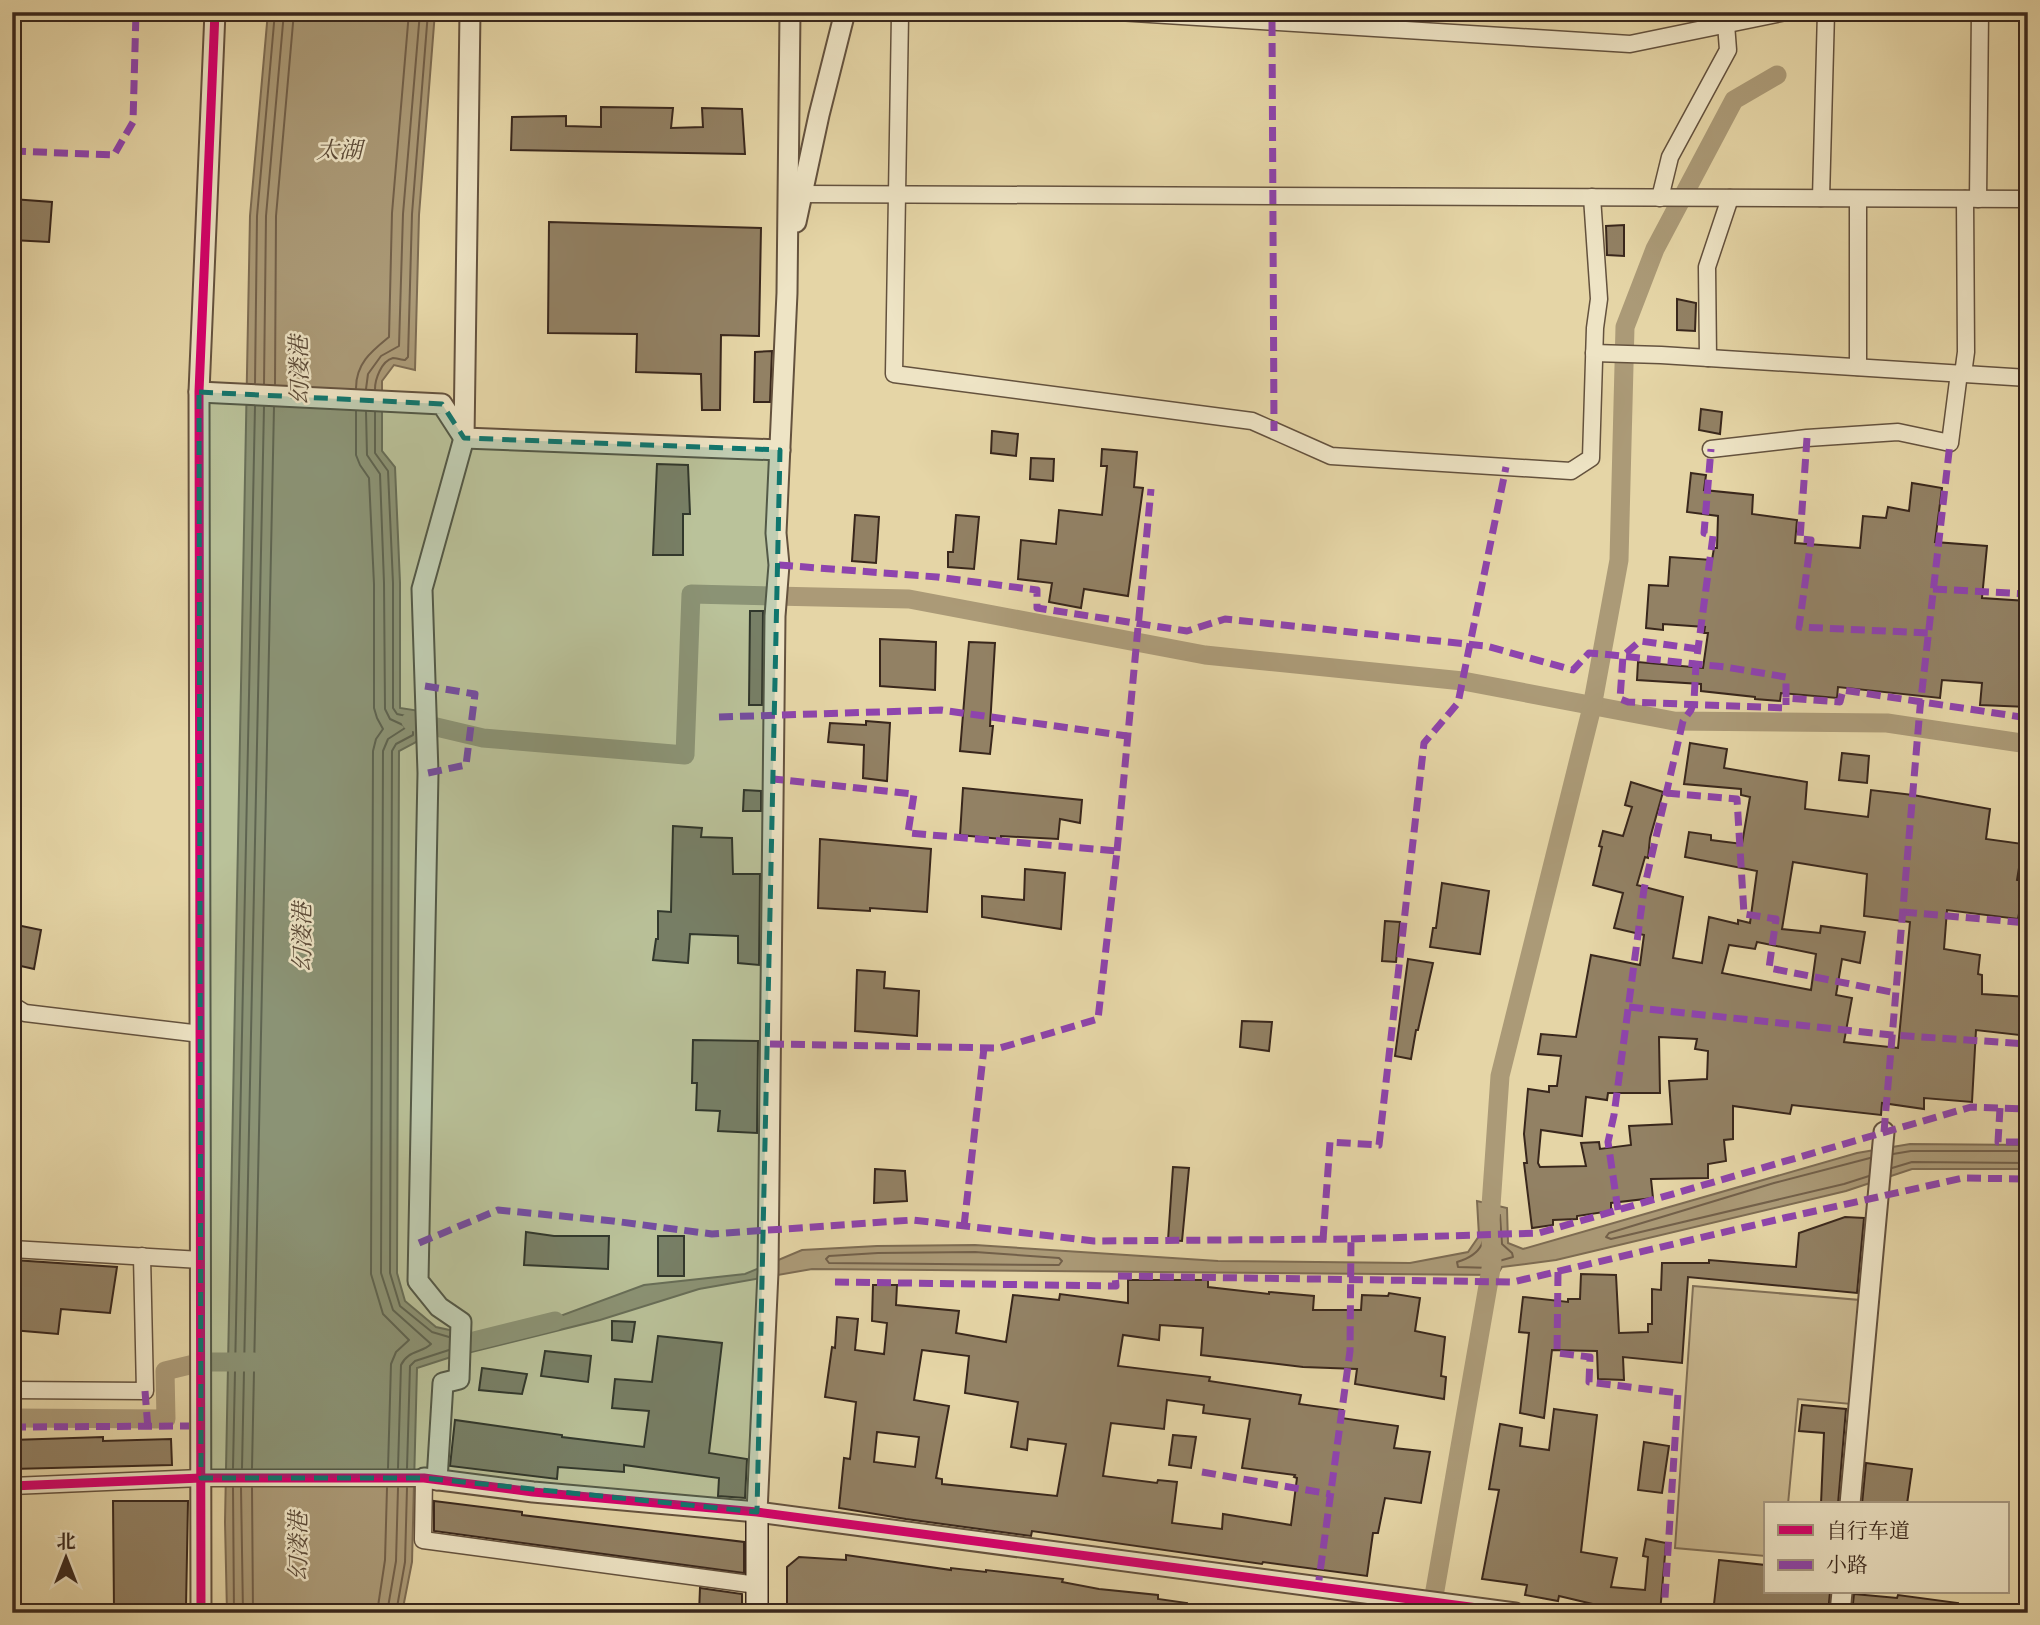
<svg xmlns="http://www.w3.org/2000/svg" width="2040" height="1625" font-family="Vollkorn,'Noto Serif SC',serif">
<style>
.green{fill:#c8b78f;stroke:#806f56;stroke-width:2}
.water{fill:#ab9a77;stroke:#7d6c53;stroke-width:2}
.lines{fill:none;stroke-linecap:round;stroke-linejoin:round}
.shore{stroke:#72604a;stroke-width:2}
.canal{stroke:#ab9a77;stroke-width:19}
.building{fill:#928164;stroke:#39271c;stroke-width:2;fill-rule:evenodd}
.minor-casing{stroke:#64523e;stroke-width:19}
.tertiary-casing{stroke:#64523e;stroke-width:23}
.secondary-casing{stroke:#39271c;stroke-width:24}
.minor{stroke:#eee4c5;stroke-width:16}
.tertiary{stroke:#eee4c5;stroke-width:19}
.secondary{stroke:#eee4c5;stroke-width:21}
.quiet{stroke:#8e44ad;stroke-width:7;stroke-dasharray:14 7;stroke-linecap:butt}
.cycleway-casing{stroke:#eee4c5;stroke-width:13}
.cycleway{stroke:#d6006c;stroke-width:9}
.marked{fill:#0f766e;fill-opacity:0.2;stroke:#0f766e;stroke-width:5;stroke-dasharray:14 9;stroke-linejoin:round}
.labels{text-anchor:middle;stroke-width:5;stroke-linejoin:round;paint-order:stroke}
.water-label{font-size:23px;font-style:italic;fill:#5b4a37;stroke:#eee4c5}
</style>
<rect width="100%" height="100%" fill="#e5d5a6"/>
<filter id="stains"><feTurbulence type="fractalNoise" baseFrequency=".00286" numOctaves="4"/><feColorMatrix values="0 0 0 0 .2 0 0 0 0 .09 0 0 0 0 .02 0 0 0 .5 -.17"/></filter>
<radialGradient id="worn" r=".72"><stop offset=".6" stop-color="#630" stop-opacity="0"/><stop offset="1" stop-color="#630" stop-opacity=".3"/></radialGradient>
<path class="green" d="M1693,1286L1860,1300L1851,1404L1798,1399L1788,1504H1765V1556L1675,1548Z"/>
<path class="water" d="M268,12H435L419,215L415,370L394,365L382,381V451L395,467L400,583V708L420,711V740L399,751L397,1273L405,1301L436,1327L495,1340L644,1285L745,1274L802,1250L877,1246L975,1245L1218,1261L1410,1263L1468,1252L1479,1236L1477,1201L1507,1208L1508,1243L1523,1249L1857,1153L1910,1144L2028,1145V1169H1912L1846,1191L1556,1260L1502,1267L1497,1275L812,1269L699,1289L600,1320L451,1357L417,1368L412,1562L402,1613H227L225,1522L250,216Z"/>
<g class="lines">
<g class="shore">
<path d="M255,383L257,216L275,12"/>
<path d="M264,384L266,216L284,12"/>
<path d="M275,384L276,216L294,12"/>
<path d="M356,388C356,363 372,351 389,337L392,213L409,12"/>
<path d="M366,389L368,374L381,356L399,346L403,214L420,12"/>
<path d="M375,389C375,380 381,361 393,358C395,358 403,360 405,360L408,357L412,214L428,12"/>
<path d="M356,411V455L360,465L369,478L374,584V708L377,718L383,729L376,739L373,751L371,1274L383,1314L409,1340L396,1352L391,1364L388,1468"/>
<path d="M366,412L367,455L380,474L384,583L385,709L390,719L403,725L405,728L388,739L383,751L381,1273L393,1310L431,1344C422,1353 408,1350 401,1365L398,1468"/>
<path d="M375,412V453L388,471L393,583V708L397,714L411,717L413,720V735L396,744L392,751L390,1273L400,1306L432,1332L449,1337"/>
<path d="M1893,1154L1911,1151H2028"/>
<path d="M1892,1168L1912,1162L2028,1163"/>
<path d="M1869,1176L1844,1184L1611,1239L1606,1237L1609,1233L1774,1183L1870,1158"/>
<path d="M1489,1211L1500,1215L1502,1244L1512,1253L1513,1257L1499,1261L1492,1268L1458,1267L1457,1262C1484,1254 1486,1240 1485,1214Z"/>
<path d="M975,1252L1059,1258L1062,1261L1059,1265L829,1263L826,1259L829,1256L878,1253Z"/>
<path d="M233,1468L255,406"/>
<path d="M242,1468L264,407"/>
<path d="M252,1468L274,407"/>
<path d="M407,1468L410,1366L415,1361L449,1350"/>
<path d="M233,1488L234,1613"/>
<path d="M241,1488L243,1613"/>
<path d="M252,1488L253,1613"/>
<path d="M377,1613L385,1560L387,1488"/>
<path d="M387,1613L396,1561L398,1488"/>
<path d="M396,1613L405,1562L407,1488"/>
</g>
<g class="canal">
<path d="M411,721L483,738L685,755L691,594L909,599L1205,655L1463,681L1674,721L1887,723L2028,744"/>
<path d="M462,1344L555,1321"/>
<path d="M12,1418L166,1419L165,1371L202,1362H254"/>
<path d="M1431,1613L1492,1263L1490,1220L1500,1076L1592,707L1619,560L1625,327L1655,249L1734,100L1777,75"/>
</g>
</g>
<g class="building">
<path d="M601,107L673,108L671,128L703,127L702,108L742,109L745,154L511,150L512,117L566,116V126L601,127Z"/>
<path d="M12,199L52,202L49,242L12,240Z"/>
<path d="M549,222L761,228L759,336L721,335L720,410H702L701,374L636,372L637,334L548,333Z"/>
<path d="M1624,225V256L1607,255L1606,226Z"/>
<path d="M1677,299L1696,303L1695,331L1677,330Z"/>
<path d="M772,351L770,402H754L755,352Z"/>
<path d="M1701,409L1722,412L1720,434L1699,430Z"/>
<path d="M992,431L1018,434L1016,456L991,453Z"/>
<path d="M1102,449L1137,452L1134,487L1143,488L1128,596L1084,589L1081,608L1049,602L1052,583L1018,579L1021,540L1056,544L1059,510L1102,515L1107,466H1101Z"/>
<path d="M1031,458L1054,459L1053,481L1030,479Z"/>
<path d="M657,464L688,465L690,514H683V555H653Z"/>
<path d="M1691,473L1706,475L1704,490L1753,495L1752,514L1797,520L1795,543L1860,548L1863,516L1886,518L1888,507L1909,511L1912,483L1942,488L1935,542L1987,546L1982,598L2027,601L2028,707L1980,705L1982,683L1942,680L1940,698L1838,687L1837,698L1781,693L1780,701L1755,699V697L1701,691V684L1637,680L1638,662L1703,668L1708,633H1704L1705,627L1663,624V630L1646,628L1649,585L1668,586L1670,557L1712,560L1714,548H1717L1718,516L1687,512Z"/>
<path d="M855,515L879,517L876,563L852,561Z"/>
<path d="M956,515L979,517L974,569L948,567V552H953Z"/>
<path d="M750,611H763L762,705H749Z"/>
<path d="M880,639L936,642L935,690L880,686Z"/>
<path d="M969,642L995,643L990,726H993L990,754L960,751Z"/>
<path d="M866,721L890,723L887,781L863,778L864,745L828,742L830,723L866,725Z"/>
<path d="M1690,743L1727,749L1724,768L1807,782L1805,809L1868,817L1871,790L1913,795L1990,809L1986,839L2023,844L2017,880L2025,881L2018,919L1947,910L1944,949L1980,955L1978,974L1982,975V994L2028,997V1036L1976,1030L1972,1102L1924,1098V1109L1882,1103L1881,1115L1792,1105L1790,1114L1733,1106V1139L1724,1140L1726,1161L1708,1164V1178L1651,1179L1653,1198L1611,1203V1211L1577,1216V1219L1553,1220V1225L1532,1228L1524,1163H1527L1524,1134L1528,1089L1549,1092V1086H1557L1561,1056L1538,1054L1541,1034L1576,1037L1591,955L1640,965L1644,935L1614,928L1623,893L1593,885L1602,847L1599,846L1603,831L1623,836L1632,807L1625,805L1631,782L1663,792L1650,838L1648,858L1645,857L1637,885L1683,897L1673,958L1702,963L1709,917L1738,924V920L1750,923L1757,871L1685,857L1689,832L1711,835V840L1742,844L1750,797L1741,795V789L1684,784ZM1793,862L1867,874L1864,916L1910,922L1898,1048L1844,1042L1852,998L1836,995L1842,959L1860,963L1865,932L1821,926L1820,933L1782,929ZM1757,942L1816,954L1811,990L1722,973L1729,945L1755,949ZM1659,1037L1697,1039L1695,1049L1708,1051L1707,1079L1669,1081L1672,1124L1629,1126L1631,1145L1600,1149L1599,1142L1581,1143L1586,1166L1540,1167L1538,1163L1541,1130L1582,1136L1586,1097L1607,1100L1608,1093H1660Z"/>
<path d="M1842,753L1869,756L1867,783L1839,780Z"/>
<path d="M963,788L1082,800L1080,823L1060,819L1058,839L1001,836V839L960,835Z"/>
<path d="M744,790L761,791V811H743Z"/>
<path d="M673,826L702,828L701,837L732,838L733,874H760L759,965L738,963V936L690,934L688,963L653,960L656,939H658V911L671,912Z"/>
<path d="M820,839L931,849L927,912L870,908V911L818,908Z"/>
<path d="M1025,869L1065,873L1061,929L982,917V896L1024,900Z"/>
<path d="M1442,883L1489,891L1480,954L1430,947L1433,928H1436Z"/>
<path d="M1385,921L1400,922L1396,962L1382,961Z"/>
<path d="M12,924L41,930L34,969L12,964Z"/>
<path d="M1408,959L1433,963L1418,1030H1416L1411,1059L1395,1056Z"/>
<path d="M857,970L885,972L884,988L919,991L917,1036L855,1031Z"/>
<path d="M1242,1021L1272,1022L1269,1051L1240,1047Z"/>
<path d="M693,1040L758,1041L757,1133L718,1131L720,1111L696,1110L697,1083H692Z"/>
<path d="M1173,1167L1189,1168L1182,1241L1168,1240Z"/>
<path d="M875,1169L905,1171L907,1201L874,1203Z"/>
<path d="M1845,1217L1864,1218L1857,1293L1688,1277L1682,1363L1623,1357L1624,1380L1598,1379L1597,1351L1552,1350L1544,1418L1520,1413L1529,1333L1519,1332L1523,1297L1568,1302V1299H1580L1581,1274L1616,1275L1619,1333L1648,1332V1324H1652V1289L1661,1290L1662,1263H1709V1260L1796,1267L1799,1233Z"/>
<path d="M526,1232L554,1236H609L608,1269L524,1265Z"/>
<rect x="658" y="1236" width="26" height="40"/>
<path d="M13,1260L117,1267L110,1313L61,1309L58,1334L12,1330Z"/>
<path d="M1128,1280H1208V1287L1269,1294V1292L1314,1296L1313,1310H1361L1362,1295L1388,1296L1389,1293L1420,1298L1415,1331L1445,1337L1441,1376L1446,1377L1444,1399L1355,1384L1357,1369L1303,1367L1201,1355L1203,1328L1160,1325L1159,1340L1123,1335L1118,1366L1210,1377L1209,1381L1301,1395L1299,1404L1343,1410L1341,1418L1398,1426L1394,1448L1430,1452L1421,1503L1385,1498L1378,1533H1373L1367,1576L1263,1562L1262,1564L1032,1531L1031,1536L906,1519L839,1508L844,1458L850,1459L856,1402L825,1397L832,1347L835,1348L837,1317L858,1319L855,1350L884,1354L887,1323L872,1321L873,1285H897L896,1305L959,1311L956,1333L1006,1342L1013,1295L1059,1300L1060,1294L1128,1303ZM922,1350L969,1356L965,1393L1018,1402L1011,1447L1027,1450L1028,1439L1066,1444L1057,1496L942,1484V1479L936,1478L949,1406L914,1400ZM1167,1400L1204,1405L1203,1413L1250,1419L1242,1468L1295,1475L1294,1477L1297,1478L1291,1525L1223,1514L1222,1529L1172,1523L1177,1482L1158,1480L1157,1483L1103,1476L1111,1423L1164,1429ZM877,1432L919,1437L915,1467L874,1462Z"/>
<path d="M612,1321L635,1322L632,1342L612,1340Z"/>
<path d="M658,1336L722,1343L709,1453L747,1459L745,1498L718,1496L719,1478L624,1465V1472L558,1467L557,1479L450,1466L455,1420L562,1435V1437L644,1447L649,1411L612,1408L615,1379L652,1382Z"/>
<path d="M545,1351L591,1356L588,1382L541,1376Z"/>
<path d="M482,1368L527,1374L522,1394L479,1390Z"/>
<path d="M1802,1405L1846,1409L1838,1504H1821L1824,1433L1799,1431Z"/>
<path d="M1554,1409L1597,1415L1581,1552L1617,1558L1611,1587L1645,1590L1648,1557L1643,1556L1646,1539L1666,1543L1660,1613L1597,1605L1559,1596L1558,1601L1525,1595L1527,1585L1482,1579L1499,1490L1489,1489L1500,1424L1522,1428L1520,1446L1549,1450Z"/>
<path d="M1173,1435L1196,1437L1191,1468L1169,1465Z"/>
<path d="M103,1437V1441L171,1439L172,1465L12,1469V1440Z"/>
<path d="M1644,1442L1669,1446L1662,1493L1638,1490Z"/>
<path d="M1866,1463L1912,1469L1907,1504H1862Z"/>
<path d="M113,1501H188L186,1607L114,1609Z"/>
<path d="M434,1501L522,1512V1515L744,1542V1573L434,1531Z"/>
<path d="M846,1555L951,1570V1568L986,1572V1570L1063,1579L1062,1582L1099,1589L1158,1595V1599L1187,1603L1186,1613H787V1567L799,1557L846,1560Z"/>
<path d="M1719,1560L1765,1565V1592H1830L1828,1613H1713Z"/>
<path d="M700,1588L742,1594V1613H699Z"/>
<path d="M1854,1594L1897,1598L1898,1595L1958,1603L1957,1613H1852Z"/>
</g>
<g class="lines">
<defs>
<g id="minor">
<path d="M906,12L900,15L894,374L1252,421L1331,456L1571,471L1591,458L1595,328L1599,299L1592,197"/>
<path d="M1118,12L1630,44L1786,12"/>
<path d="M802,194L2028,199"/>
<path d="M1660,198L1670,157L1728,50L1726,24"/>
<path d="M1821,198L1826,12"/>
<path d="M1858,199V367"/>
<path d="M1978,199L1980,12"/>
<path d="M1594,353L1661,355L2028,378"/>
<path d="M1708,358L1707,267L1730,198"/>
<path d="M1963,374L1966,352L1965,199"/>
<path d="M1711,449L1807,438L1898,432L1950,443L1959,373"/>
<path d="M12,1005L25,1013L201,1034"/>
<path d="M12,1249L201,1260"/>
<path d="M12,1390L145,1391L142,1256"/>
<path d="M12,1486L201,1478H424L423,1540L757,1585"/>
</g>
<g id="tertiary">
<path d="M796,222L819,115L845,12"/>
<path d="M199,392L442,404L464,438L780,450"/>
<path d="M424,1478L533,1492L757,1512L1515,1613"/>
<path d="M437,1480L443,1383L459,1379L461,1322L439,1307L418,1281L428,773L422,589L464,438L470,12"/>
<path d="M1850,1504L1884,1132"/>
<path d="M757,1512L768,1272L775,616L779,565L776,533L787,293L790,12"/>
<path d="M201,1613L199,392L215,12"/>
<path d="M1840,1613L1842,1592"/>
</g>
<path id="secondary" d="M757,1512V1613"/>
</defs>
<use href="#minor" class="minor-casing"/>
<use href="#tertiary" class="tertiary-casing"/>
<use href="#secondary" class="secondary-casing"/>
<use href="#minor" class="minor"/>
<use href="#tertiary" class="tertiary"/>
<use href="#secondary" class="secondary"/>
<g class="quiet">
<path d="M1272,22L1274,431"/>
<path d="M12,151L114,155L133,122L136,12"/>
<path d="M1807,438L1800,539L1811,540L1799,627L1928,633"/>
<path d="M779,565L937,577L1037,590V608L1187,631L1225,619L1486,646L1573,670L1589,653L1602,654L1725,667L1786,677V698L1840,702L1843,690L2028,718"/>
<path d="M1933,589L2028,594"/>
<path d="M1698,649L1640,641L1623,656L1620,699L1628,702L1786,708V698"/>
<path d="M425,686L475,694L466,765L428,773"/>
<path d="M719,717L941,710L1127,736"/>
<path d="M1666,793L1737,799L1744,914L1776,919L1769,968L1896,993"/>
<path d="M1117,851L1151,489"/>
<path d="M1903,912L2028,923"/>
<path d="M1629,1007L1892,1035L2028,1044"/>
<path d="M770,1044L1000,1048L1098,1019L1117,851L908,833L914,794L773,779"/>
<path d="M2000,1108L1998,1142H2028"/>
<path d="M1884,1132L1920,708L1950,443"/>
<path d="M1618,1210L1608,1142L1614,1115L1644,889L1683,721L1691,710L1694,701L1696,664L1713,536L1704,533L1711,449"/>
<path d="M964,1226L984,1048"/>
<path d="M1351,1239L1539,1233L1971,1107L2028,1109"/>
<path d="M1323,1240L1330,1142L1379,1145L1424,743L1458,703L1506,467"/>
<path d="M419,1243L498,1210L613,1221L712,1234L913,1220L1094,1241L1351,1239L1350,1351L1318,1587"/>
<path d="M1558,1272L1557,1353L1590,1357L1589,1382L1678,1393L1664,1613"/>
<path d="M835,1282L1116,1286L1115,1276L1513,1282L1784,1218L1963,1178L2028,1179"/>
<path d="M145,1391L148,1429"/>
<path d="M12,1427L189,1426"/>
<path d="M1202,1472L1330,1494"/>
</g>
<defs>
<g id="cycleway">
<path d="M12,1486L201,1478H424L533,1492L757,1512L1515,1613"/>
<path d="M201,1613L199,392L215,12"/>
</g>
</defs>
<use href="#cycleway" class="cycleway-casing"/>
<use href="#cycleway" class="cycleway"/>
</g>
<path class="marked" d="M199,392L442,404L464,438L780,450L757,1512L424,1478H201Z"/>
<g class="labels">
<g class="water-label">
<text x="339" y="158">太湖</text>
<text transform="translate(299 370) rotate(-91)" y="8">幻溇港</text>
<text transform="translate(302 937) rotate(-90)" y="8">幻溇港</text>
<text transform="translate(298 1546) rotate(-90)" y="8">幻溇港</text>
</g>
</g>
<rect width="2040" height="1625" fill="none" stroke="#e5d5a6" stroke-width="42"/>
<rect x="14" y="14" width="2012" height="1597" fill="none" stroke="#39271c" stroke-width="3.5"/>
<rect x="21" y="21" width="1998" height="1583" fill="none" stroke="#39271c" stroke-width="2"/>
<rect x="1764" y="1502" width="245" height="91" fill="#eee4c5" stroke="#a69881" stroke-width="2"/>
<rect x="1778" y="1525" width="35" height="10" fill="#d6006c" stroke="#a69881" stroke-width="2"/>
<text x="1826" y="1538" font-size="21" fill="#39271c">自行车道</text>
<rect x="1778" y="1560" width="35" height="10" fill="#8e44ad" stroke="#a69881" stroke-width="2"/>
<text x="1826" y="1572" font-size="21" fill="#39271c">小路</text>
<g transform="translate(66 1558)" stroke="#eee4c5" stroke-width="5" paint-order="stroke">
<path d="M0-5L12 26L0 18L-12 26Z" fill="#39271c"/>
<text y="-10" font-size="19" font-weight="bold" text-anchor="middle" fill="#39271c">北</text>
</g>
<rect width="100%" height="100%" filter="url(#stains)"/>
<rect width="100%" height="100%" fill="url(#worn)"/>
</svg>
